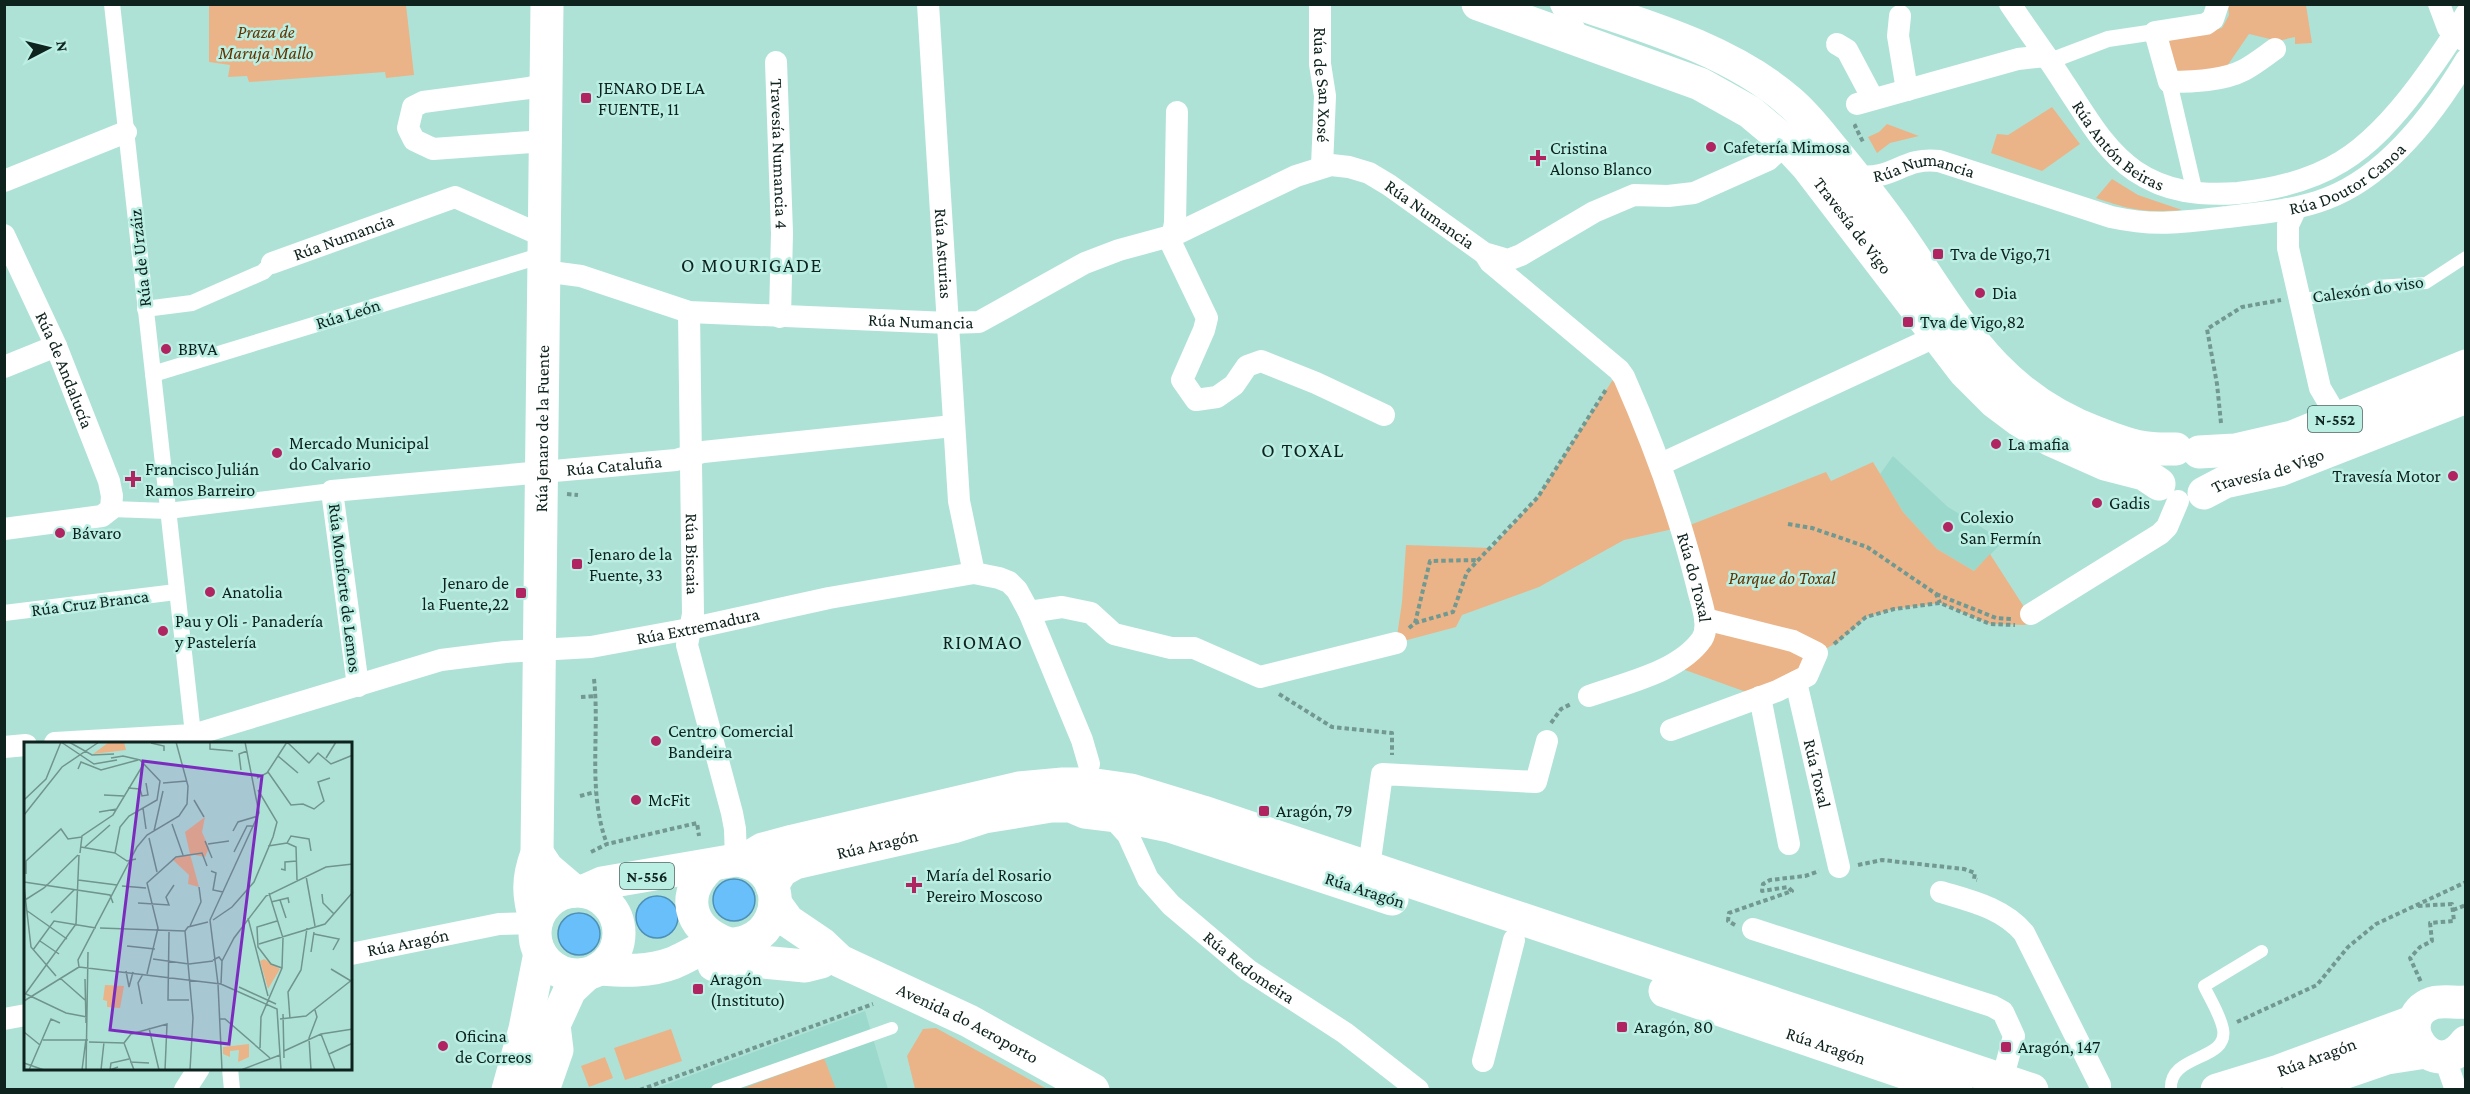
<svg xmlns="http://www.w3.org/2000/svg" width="2470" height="1094" font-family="'Crimson Pro',serif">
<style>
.built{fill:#9cd9cd}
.green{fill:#eab488}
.water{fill:#68bffa;stroke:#4d90b8;stroke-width:1.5}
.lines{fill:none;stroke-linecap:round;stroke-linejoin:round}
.path{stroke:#729991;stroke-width:4;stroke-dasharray:4.5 3;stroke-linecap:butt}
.service{stroke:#fff;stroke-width:12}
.pedestrian{stroke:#fff;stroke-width:16}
.minor{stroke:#fff;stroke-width:22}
.secondary{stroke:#fff;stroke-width:33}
.primary{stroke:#fff;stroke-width:33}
.poi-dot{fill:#b02461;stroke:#bbefe4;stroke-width:2}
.labels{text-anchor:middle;stroke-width:5;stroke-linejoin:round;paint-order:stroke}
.shield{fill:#bbefe4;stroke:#426059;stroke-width:1.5}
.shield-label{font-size:16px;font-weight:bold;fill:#0e221e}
.park-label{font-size:18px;font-style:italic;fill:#633400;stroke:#bbefe4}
.street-label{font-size:18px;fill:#0e221e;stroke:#bbefe4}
.poi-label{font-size:18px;fill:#0e221e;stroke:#bbefe4;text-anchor:start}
.neighbourhood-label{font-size:20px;letter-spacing:1.5px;fill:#0e221e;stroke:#bbefe4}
.inset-road{fill:none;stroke:#6f958d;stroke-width:1.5}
.view{fill:#7b2cbf;fill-opacity:0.15;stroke:#7b2cbf;stroke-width:3}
.inset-edge{fill:none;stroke:#0e221e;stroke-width:3}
</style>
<rect width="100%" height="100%" fill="#afe2d7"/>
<g class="built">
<path d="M1893,456L1948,507L2004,541L1974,571L1937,549L1903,512L1880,474Z"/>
<path d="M865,1011L888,1089L651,1090Z"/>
</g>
<g class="green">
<path d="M2228,4L2306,5L2312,43L2295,44V37L2278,41L2249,34L2225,69L2181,78L2167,46L2170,40L2222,28L2229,15Z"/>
<path d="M209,5H406L414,75L386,78L385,72L249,82L247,76L228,77L230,65L209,62Z"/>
<path d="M2052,107L2080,144L2042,171L1991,153L1997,134L2008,135Z"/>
<path d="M1887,124L1919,136L1890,143L1877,153L1868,137L1879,132Z"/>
<path d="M2112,179L2138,195L2182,210C2145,213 2131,210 2096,198Z"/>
<path d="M1619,370L1690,525L1826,472L1831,481L1873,462L1903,512L1937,549L1974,571L1990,554L2033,621L2025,625L1990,624L1940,603L1894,609L1866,617L1838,642L1818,653L1807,676L1760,697L1674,666L1703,638L1682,527L1624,540L1539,587L1462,615L1456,627L1396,643L1402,602L1406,545L1492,548L1538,497Z"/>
<path d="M936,1028L1047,1089H915L907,1056L923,1029Z"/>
<path d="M671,1029L682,1061L625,1080L614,1048Z"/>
<path d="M605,1057L613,1078L589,1087L581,1066Z"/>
<path d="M824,1058L836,1089L739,1090Z"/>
</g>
<g class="water">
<circle cx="734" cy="900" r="21"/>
<circle cx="657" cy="917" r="21"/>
<circle cx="579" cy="934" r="21"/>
</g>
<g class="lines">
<g class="path">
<path d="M1857,125L1855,126L1863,142"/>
<path d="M2221,423L2217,384L2207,329L2242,307L2281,300"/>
<path d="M567,494L578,495"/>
<path d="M1788,524L1812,528L1867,547L1936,594L1940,603"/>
<path d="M1936,594L1996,618L2012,619"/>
<path d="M1415,623L1430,561L1478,560"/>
<path d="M1409,628L1415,623L1453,612L1467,572L1538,497L1607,388"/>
<path d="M1834,644L1866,617L1894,609L1940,603L1990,624L2015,625"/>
<path d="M594,679C600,734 587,791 607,844"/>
<path d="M1279,694L1332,727L1392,733V755"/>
<path d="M581,697L596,696"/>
<path d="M1551,723L1561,709L1571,704"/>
<path d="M580,796L595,792"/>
<path d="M591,852L607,844L697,823L699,836"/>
<path d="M1858,865L1882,860L1964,869L1975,873L1974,879L1977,880"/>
<path d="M2418,906L2452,904L2454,921L2430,923L2432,941L2420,947L2410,958L2421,982"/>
<path d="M2453,910L2466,905"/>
<path d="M1735,925L1728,921L1729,913L1792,891L1788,887L1762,891L1763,884L1770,880L1805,876L1819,871"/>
<path d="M2237,1022L2317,985L2348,947L2376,924L2466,882"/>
<path d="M640,1090L873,1004"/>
</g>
<g class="service">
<path d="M2300,299L2363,293L2376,286L2426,283L2466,257"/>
<path d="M717,1090L892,1028"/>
<path d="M2171,1090C2168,1053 2229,1062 2223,1029C2220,1014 2210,999 2204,986L2262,951"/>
</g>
<g class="pedestrian">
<path d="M112,4L194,743"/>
<path d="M2050,61L2108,39L2155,32"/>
<path d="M2169,82L2195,193"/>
<path d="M145,309L192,303L263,272L272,263"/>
<path d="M153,374L543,255"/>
<path d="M111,509L168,511L332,491"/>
<path d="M4,613L176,592"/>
<path d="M230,1068L232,1090"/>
</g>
<g class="minor">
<path id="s1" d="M928,4L959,501L974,573"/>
<path id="s2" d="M1320,4V64L1325,96L1322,166"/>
<path d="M1561,4L1580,40"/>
<path id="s3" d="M2010,4C2028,31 2047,56 2064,83C2085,114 2103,149 2135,171C2166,192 2201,196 2238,193C2325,184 2367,154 2418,86C2435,63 2452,39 2466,14"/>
<path d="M2218,4L2213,19L2206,24L2155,32L2169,82C2192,82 2223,81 2244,70C2255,64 2265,56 2275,49"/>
<path d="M2439,4L2448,28L2465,41"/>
<path d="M1900,16L1898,36L1907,90"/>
<path d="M1837,44L1847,50L1873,99"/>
<path id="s4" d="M776,62L782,233L780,317"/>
<path d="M1857,104L2018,59L2046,56"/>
<path d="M1177,112L1175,223L1171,243L1207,318L1204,330L1182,380L1196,400L1217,397L1234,385L1247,366L1261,361L1316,383L1384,415"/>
<path d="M545,141L433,149L414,140L408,128L413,107L423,102L529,88L546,83"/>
<path id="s5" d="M1854,175C1892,183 1902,156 1939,161L2111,217C2157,227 2182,222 2228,217C2258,213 2289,211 2317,202C2383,182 2432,117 2466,60"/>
<path d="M4,181L126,132"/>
<path d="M2296,208L2288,225V248L2320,388L2333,410L2341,417"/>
<path id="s6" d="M4,235L56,346L109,481L112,496L111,509L102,516L4,529"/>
<path id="s7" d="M1485,254L1490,262L1619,370L1624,377C1654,445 1679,513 1697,585C1700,600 1711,625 1702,639C1679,672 1625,683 1589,696"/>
<path id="s8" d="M272,263L455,197L543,236"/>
<path id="s9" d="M543,271L581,276L689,312L948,323L979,322L1085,263L1119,250L1174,235L1296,176L1331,165L1349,167L1369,173L1389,185L1484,253L1508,260L1521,255L1594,212L1634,195L1668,196L1694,193L1768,160L1778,151L1781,138"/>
<path id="s10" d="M689,312L693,614L687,645L732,813L735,829L736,860"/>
<path d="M4,367L56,346"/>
<path d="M1661,464L1937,336"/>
<path d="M1029,612L1062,607L1091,613L1114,634L1171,648H1194L1260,677L1396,643"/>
<path d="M2031,614L2160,534L2167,527L2178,501"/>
<path id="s11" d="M1796,682L1839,867"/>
<path id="s12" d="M358,686L332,491L676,460L703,452L953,426"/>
<path d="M1760,697L1789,844"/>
<path d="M1671,730L1777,691L1807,676L1817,653L1793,641L1705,619"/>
<path id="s13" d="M55,743L193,735L441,660L505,652L591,647L689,629L829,598L974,573L999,578L1009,582L1017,590L1029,612L1082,740L1089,764"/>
<path d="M4,747L26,745"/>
<path id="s14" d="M1110,815L1128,835L1148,879L1171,905L1248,970L1345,1033L1418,1090"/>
<path d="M1369,867L1382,774L1536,782L1547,741"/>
<path d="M1941,892C1971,901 2003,908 2024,933L2100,1085V1090"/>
<path d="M1753,929L1992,1006L2003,1012L2014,1036L2002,1080"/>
<path id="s15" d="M351,954L499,924L536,923"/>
<path d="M4,1019L26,1015"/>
<path d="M2444,1056L2456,1090"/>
<path d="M1483,1061L1514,940"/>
<path d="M185,1090L199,1068"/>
</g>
<g class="secondary">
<path d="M537,853L547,868L574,891"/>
<path d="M743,861L763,849L793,841L1019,788L1063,784H1089L1131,790L1203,812L2032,1090"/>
<path id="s16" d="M772,886L781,871L795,863L953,827L984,817L1051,806H1071L1085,812L1126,817L1170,826L1392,899"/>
<path id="s17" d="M536,923C528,895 527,880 537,853L547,4"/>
<path id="s18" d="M1665,991L1956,1090"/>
<path d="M2466,1002C2455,1003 2443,1000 2433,1003C2388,1018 2433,1087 2466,1042"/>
<path d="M2299,1088L2387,1058L2426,1052"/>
<path d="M543,1090L557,1050L554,1025"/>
<path id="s19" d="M2217,1090L2279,1071L2415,1021"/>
</g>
<g class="primary">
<path id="s20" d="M1478,4L1700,84L1750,112L1781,138L1807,166L1964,371L1995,402L2019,420L2051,440L2105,464L2144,474L2159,484"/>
<path d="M1580,4C1650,27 1733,52 1789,101C1807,116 1820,134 1835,152C1858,180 1881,208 1901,238C1958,321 1996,396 2097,433C2129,445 2140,450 2176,449"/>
<path d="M2199,452L2235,450L2292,437L2466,366"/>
<path id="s21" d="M2204,493L2225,482L2280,470L2466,397"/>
<path d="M712,865C680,892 687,928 726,943"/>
<path d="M584,891L602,883L736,860C752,862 766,870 772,885C781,907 769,933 747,941C734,946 717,944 702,949C692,953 683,959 673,963C649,972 625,971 600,969"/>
<circle cx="577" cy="933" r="42"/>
<path id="s22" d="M775,903L788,921L822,944L840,961L969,1021L1093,1090"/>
<path d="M714,965L751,961L805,966L821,962"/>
<path d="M530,1076L540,1046L554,1025L570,990L586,975"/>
<path d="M508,1090L525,1029L540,953"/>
</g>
</g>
<g class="poi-dot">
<rect x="580" y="92" width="12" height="12" rx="3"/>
<circle cx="1711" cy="147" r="6"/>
<path d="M1535 149h6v6h6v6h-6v6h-6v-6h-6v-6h6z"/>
<rect x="1932" y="248" width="12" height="12" rx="3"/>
<circle cx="1980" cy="293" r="6"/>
<rect x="1902" y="316" width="12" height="12" rx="3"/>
<circle cx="166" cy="349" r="6"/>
<circle cx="1996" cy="444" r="6"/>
<circle cx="277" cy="453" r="6"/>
<circle cx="2453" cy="476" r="6"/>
<path d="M130 470h6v6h6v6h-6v6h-6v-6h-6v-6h6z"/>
<circle cx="2097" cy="503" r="6"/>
<circle cx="1948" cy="527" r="6"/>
<circle cx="60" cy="533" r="6"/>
<rect x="571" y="558" width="12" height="12" rx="3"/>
<circle cx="210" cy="592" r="6"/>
<rect x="515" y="587" width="12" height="12" rx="3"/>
<circle cx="163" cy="631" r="6"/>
<circle cx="656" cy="741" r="6"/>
<circle cx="636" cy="800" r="6"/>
<rect x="1258" y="805" width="12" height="12" rx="3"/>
<path d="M911 876h6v6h6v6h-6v6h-6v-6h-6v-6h6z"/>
<rect x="692" y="983" width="12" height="12" rx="3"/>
<rect x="1616" y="1021" width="12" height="12" rx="3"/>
<circle cx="443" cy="1046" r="6"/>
<rect x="2000" y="1041" width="12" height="12" rx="3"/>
</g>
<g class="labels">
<g class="shield">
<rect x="2308" y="406" width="54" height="26" rx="4.5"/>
<rect x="620" y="863" width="54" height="26" rx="4.5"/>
</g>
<g class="shield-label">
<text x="2335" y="425">N-552</text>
<text x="647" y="882">N-556</text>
</g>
<g class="park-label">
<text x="266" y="38">Praza de<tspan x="266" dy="21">Maruja Mallo</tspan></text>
<text x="1782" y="584">Parque do Toxal</text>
</g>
<g class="street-label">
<text dy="6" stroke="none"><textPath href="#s2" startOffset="81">Rúa de San Xosé</textPath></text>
<text dy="6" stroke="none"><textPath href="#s3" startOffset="180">Rúa Antón Beiras</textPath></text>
<text dy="6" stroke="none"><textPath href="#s4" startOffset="92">Travesía Numancia 4</textPath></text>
<text dy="6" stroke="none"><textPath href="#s5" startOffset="72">Rúa Numancia</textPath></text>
<text dy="6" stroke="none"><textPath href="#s5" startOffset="514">Rúa Doutor Canoa</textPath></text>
<text dy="6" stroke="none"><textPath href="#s9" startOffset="942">Rúa Numancia</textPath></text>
<text dy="6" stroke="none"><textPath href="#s20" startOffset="447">Travesía de Vigo</textPath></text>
<text dy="6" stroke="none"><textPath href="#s8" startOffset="76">Rúa Numancia</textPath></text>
<text dy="6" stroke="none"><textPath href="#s1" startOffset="250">Rúa Asturias</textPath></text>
<text transform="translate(140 258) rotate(-96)" y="6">Rúa de Urzáiz</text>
<text transform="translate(2368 289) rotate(-8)" y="6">Calexón do viso</text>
<text transform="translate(348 314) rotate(-17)" y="6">Rúa León</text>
<text dy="6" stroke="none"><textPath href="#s9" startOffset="384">Rúa Numancia</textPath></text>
<text dy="6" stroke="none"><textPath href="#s6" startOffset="148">Rúa de Andalucía</textPath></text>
<text dy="6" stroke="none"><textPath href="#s17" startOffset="496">Rúa Jenaro de la Fuente</textPath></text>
<text dy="6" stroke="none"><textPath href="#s12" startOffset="480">Rúa Cataluña</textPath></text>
<text dy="6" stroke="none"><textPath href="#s21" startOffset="68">Travesía de Vigo</textPath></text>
<text dy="6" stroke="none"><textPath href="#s10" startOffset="242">Rúa Biscaia</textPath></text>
<text dy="6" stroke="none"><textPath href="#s7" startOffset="399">Rúa do Toxal</textPath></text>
<text transform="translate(345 588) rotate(83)" y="6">Rúa Monforte de Lemos</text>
<text transform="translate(90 603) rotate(-7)" y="6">Rúa Cruz Branca</text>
<text dy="6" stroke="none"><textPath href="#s13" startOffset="657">Rúa Extremadura</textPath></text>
<text dy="6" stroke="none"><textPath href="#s11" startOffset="94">Rúa Toxal</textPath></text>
<text dy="6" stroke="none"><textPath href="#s16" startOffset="118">Rúa Aragón</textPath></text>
<text transform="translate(1365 890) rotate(18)" y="6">Rúa Aragón</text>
<text dy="6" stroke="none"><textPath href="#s15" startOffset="58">Rúa Aragón</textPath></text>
<text dy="6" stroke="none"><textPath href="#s14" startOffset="210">Rúa Redomeira</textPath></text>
<text dy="6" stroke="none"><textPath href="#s22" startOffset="230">Avenida do Aeroporto</textPath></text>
<text dy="6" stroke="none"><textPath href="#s18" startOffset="170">Rúa Aragón</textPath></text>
<text dy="6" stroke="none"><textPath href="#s19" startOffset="105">Rúa Aragón</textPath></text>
</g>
<g class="poi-label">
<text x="598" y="94">JENARO DE LA<tspan x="598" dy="21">FUENTE, 11</tspan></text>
<text x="1723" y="153">Cafetería Mimosa</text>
<text x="1550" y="154">Cristina<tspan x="1550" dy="21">Alonso Blanco</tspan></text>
<text x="1950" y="260">Tva de Vigo,71</text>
<text x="1992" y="299">Dia</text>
<text x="1920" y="328">Tva de Vigo,82</text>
<text x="178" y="355">BBVA</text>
<text x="289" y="449">Mercado Municipal<tspan x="289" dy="21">do Calvario</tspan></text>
<text x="2008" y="450">La mafia</text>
<text x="145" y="475">Francisco Julián<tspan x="145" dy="21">Ramos Barreiro</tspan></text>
<text x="2441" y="482" text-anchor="end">Travesía Motor</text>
<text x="2109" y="509">Gadis</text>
<text x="1960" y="523">Colexio<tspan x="1960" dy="21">San Fermín</tspan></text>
<text x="72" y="539">Bávaro</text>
<text x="589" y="560">Jenaro de la<tspan x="589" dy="21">Fuente, 33</tspan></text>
<text x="509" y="589" text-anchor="end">Jenaro de<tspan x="509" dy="21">la Fuente,22</tspan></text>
<text x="222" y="598">Anatolia</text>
<text x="175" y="627">Pau y Oli - Panadería<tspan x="175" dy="21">y Pastelería</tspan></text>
<text x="668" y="737">Centro Comercial<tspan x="668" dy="21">Bandeira</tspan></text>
<text x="648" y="806">McFit</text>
<text x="1276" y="817">Aragón, 79</text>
<text x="926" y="881">María del Rosario<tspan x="926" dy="21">Pereiro Moscoso</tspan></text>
<text x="710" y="985">Aragón<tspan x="710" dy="21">(Instituto)</tspan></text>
<text x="1634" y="1033">Aragón, 80</text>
<text x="455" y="1042">Oficina<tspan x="455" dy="21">de Correos</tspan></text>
<text x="2018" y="1053">Aragón, 147</text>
</g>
<g class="neighbourhood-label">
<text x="752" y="272">O MOURIGADE</text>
<text x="1303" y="457">O TOXAL</text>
<text x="983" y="649">RIOMAO</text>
</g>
</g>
<g transform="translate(24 742)">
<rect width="328" height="328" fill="#afe2d7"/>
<path d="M85,0H100L102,8L69,12ZM181,75L178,90L185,106L181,115L166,112L175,145L164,142L165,133L148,117L166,112L161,90ZM240,217L256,227L244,247L236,219ZM81,243L100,244L96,266L83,265V259L79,258ZM225,302V315L214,320L215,308L206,309V315L199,312V305Z" fill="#eab488"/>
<path class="inset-road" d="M37,0L70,22L93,18M45,0L68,13L90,12M186,0V7L209,9M263,0L285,21L294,11L307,22L329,13M127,1L140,4V9M254,14L274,31M87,16L99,14L116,18L136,39L133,58L105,74L96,85L91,111L103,119L112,117M302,16L312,0M54,27L57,20L77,28L114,18M217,28L215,12L223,9M244,30L267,63L279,62L290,67L300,59L294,40L306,36M233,36L243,31L263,0M139,41L163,39M104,46L116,47L118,54L124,53L122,41M80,53L100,54M0,58L22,37L37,0M170,58L180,75M119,66L122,87M75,70L93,67M0,73L38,25L75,0M148,82L159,113M130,89L139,49M209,89L214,80L234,74M125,96L133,130M181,99L188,116M263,101L272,105L273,138M263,101L267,94L285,97L287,109M184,102L205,99M244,104L263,101M57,105L91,111M61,105L86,83M210,110L223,84H230M56,111L58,94L89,73L119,23M257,127L261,128V120L273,119M187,129L192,131L189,148L199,150M2,132V119L37,87L44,97L58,95M282,134L291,184M54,138L93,143M0,140L86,153L89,161M0,144L7,205L32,234M98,144L122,146M298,152L299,161L310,172M1,158L20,146L54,113M256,158L262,176M247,160L264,156L265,161M114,161L145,163L142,155L150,143M2,168L43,197M27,171L50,148M224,176L244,254M189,178L208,165L230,140L249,95L253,80L234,48M253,179L233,185L234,205L247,222L258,226M166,184L177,160L175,145M76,186L161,189M145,190L144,258H165M290,192L315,197L309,208M16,199L35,212M235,202L301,182L329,150M103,204L131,207M9,208L30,179L72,186M287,210L290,190M129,217L165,222L189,219M189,218L195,215L198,219L197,242M198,219L210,196L242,154L302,125L329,122M55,225L197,242L253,267L257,328M55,225L54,218L113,105L123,93L155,74L163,62L164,44L152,0M307,227L327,239M102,229L105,245L109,230M123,232L134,186L123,141L152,115L178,111L183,124M36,236L61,258M61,237L62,281M194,242L198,328M194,242L186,178L235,71L221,0M215,245L252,262M0,251L42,271L63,275M2,251L52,182L55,113M0,259L55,225M118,262L114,241L119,232M259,272L260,316M196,277H201L246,316M256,277L282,274L329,237M266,277L264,250L277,228L283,186M125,286L135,328M0,290L16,303M107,292L143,282L141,328M107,292L100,301L110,328M297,292L311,328M19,298H64M65,300L100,301M236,306L237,275L258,226L259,196L245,151M260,309L297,292L329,287M305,312L329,301M106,320L125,321M0,321L20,328M94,325L86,328L87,321L105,317M5,328L27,277L36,281M58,328L62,297M62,328L64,210M77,328L80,300M166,328L169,276L161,189L164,185L184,180M217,328L256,313M287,328L285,296L293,275L291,268"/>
<path class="view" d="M119,19L238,34L205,302L86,288Z"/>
<rect width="328" height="328" class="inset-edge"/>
</g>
<rect width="2470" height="1094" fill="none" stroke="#0e221e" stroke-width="12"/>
<g transform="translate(48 48) rotate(83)" stroke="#bbefe4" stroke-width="4.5" paint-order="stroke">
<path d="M0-4.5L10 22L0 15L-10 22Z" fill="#0e221e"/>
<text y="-9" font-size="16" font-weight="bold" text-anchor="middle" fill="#0e221e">N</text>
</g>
</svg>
